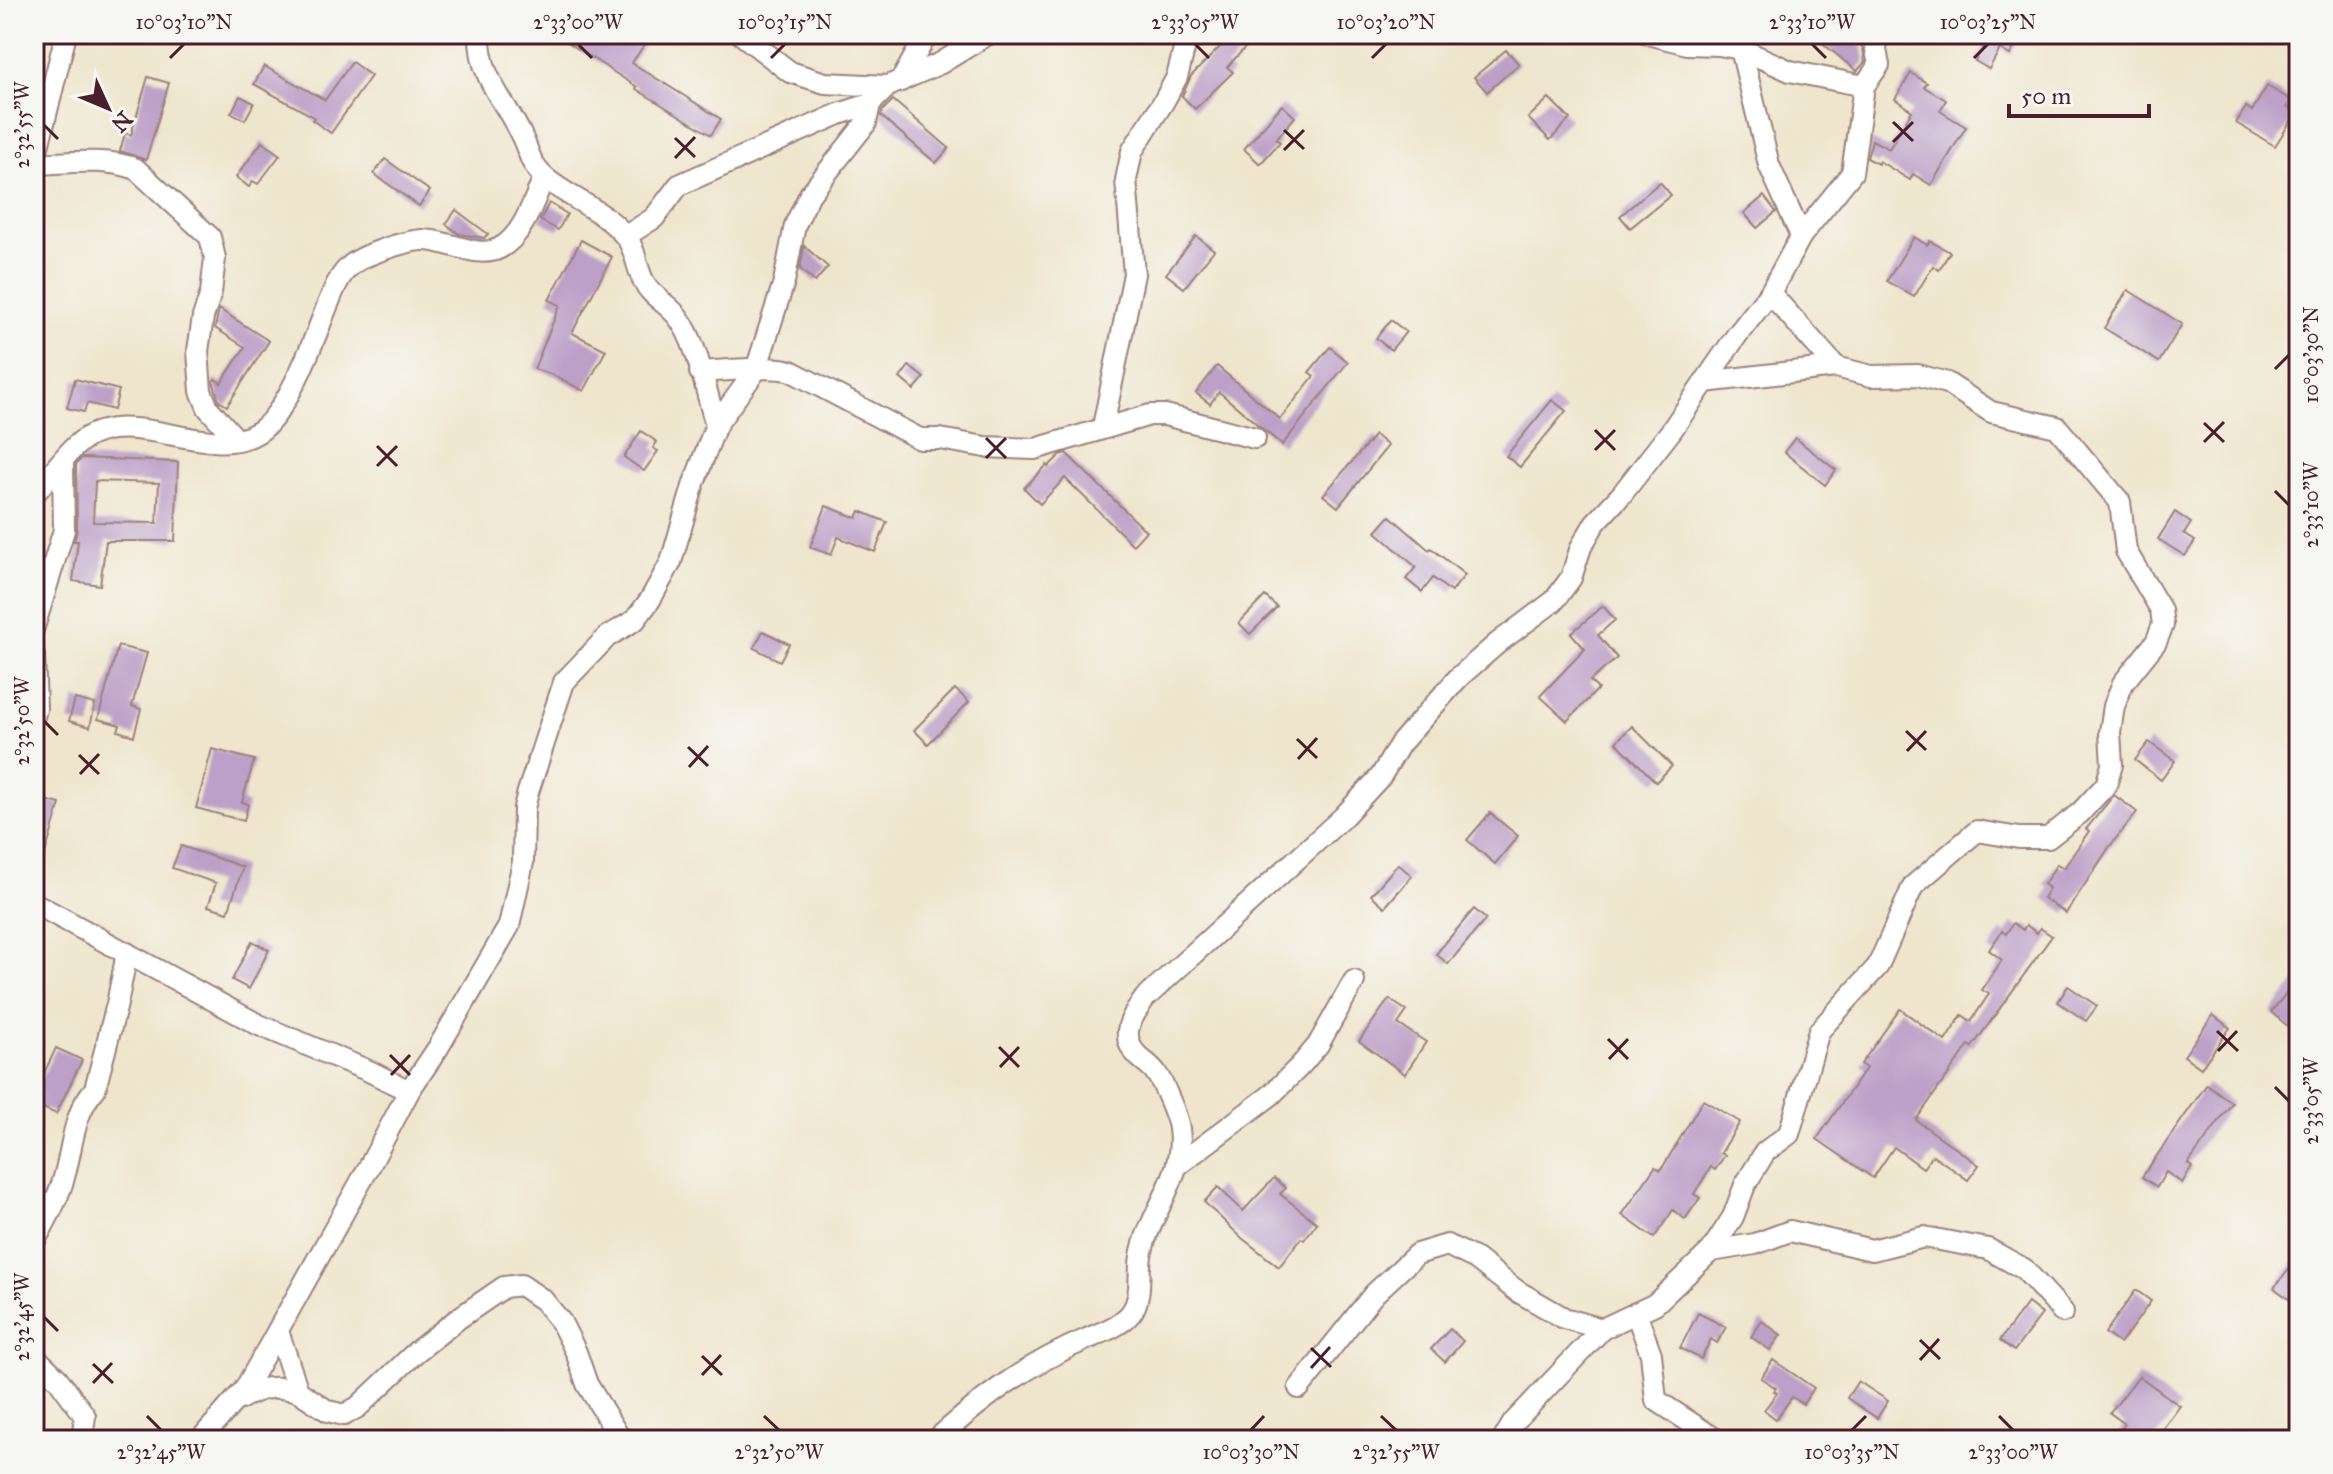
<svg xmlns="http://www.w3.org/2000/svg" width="2333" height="1474" font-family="'IM FELL Great Primer',serif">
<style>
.building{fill:#bca0c8;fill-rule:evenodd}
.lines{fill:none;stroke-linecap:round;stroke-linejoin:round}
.minor-casing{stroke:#9c827c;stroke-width:24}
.minor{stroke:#fff;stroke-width:20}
.ticks{fill:none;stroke:#4a1f2b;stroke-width:3}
.neatline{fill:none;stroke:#4a1f2b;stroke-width:3}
.ticks-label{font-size:20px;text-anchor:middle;fill:#4a1f2b}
</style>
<rect width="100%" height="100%" fill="#f6f6f2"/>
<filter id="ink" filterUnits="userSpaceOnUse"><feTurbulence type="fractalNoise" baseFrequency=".0125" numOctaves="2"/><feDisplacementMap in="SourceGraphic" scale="16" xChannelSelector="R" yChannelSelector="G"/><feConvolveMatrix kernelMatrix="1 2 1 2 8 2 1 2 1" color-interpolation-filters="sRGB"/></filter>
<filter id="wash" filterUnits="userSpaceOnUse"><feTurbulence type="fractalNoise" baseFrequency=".006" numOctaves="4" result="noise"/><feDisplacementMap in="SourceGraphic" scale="32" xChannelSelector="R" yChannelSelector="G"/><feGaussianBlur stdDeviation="1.8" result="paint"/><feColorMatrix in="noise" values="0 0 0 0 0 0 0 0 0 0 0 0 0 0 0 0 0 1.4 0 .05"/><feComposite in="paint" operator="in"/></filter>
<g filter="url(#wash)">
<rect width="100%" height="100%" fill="#efe5cc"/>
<g id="blocks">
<g class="building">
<path d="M555,34H634L646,42L632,63L721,119L711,135L636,89L637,87Z"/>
<path d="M1233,34H1258L1227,67L1233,72L1195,109L1182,96L1191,76Z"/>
<path d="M1811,34H1847L1863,48L1865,62L1857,71Z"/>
<path d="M1975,34H2022L2010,55L2000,49L1989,69L1975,61L1987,41Z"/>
<path d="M1506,50L1519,64L1487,92L1474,77Z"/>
<path d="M352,62L371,76L331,133L312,120L314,117L254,84L264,66L325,100Z"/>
<path d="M1911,73L1927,83L1924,87L1946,100L1940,111L1966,127L1931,185L1913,174L1910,180L1879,161L1878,164L1867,158L1872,140L1889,149L1912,111L1895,99Z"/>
<path d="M148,77L169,83L146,160L120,151L125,133L131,135Z"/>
<path d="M2267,86L2291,100L2287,107L2296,113L2275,146L2236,123L2246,107L2252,111Z"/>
<path d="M240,96L254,103L245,120L231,113Z"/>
<path d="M1549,98L1570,119L1550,140L1528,118Z"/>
<path d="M893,100L949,148L936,163L881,116L882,111Z"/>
<path d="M1282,105L1295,117L1276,139L1280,142L1260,164L1244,149Z"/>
<path d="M262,142L280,155L258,184L253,181L249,187L236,177Z"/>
<path d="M385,159L430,191L419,206L374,174Z"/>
<path d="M1660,182L1671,195L1630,228L1620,216Z"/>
<path d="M1764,196L1776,212L1757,228L1744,213Z"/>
<path d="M549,203L567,214L558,230L540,220Z"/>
<path d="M456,210L488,234L484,238L459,234L446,224Z"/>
<path d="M1196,236L1214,250L1184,288L1166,274Z"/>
<path d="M1914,237L1927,245L1930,241L1950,252L1939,270L1933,266L1914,297L1887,281Z"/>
<path d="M581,240L612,257L572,333L606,350L584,391L553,375L534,369L560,305L549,300Z"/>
<path d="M804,246L828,267L815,282L800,269Z"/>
<path d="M2128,290L2182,324L2159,362L2104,328Z"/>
<path d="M219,309L269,341L227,406L219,401L213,381L215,379L221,383L245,347L215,328Z"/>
<path d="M1391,320L1406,332L1391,350L1376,338Z"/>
<path d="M1330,347L1348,362L1282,445L1219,392L1210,404L1196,393L1217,366L1280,419L1314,376L1309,372Z"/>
<path d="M909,366L924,378L914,390L900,378Z"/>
<path d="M75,379L119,390L114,410L87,403L84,412L67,408Z"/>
<path d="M1552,400L1566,411L1520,467L1506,456Z"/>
<path d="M641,431L657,442L653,448L658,451L644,471L624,457Z"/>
<path d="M1375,435L1388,446L1338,507L1323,495Z"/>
<path d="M1795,438L1836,470L1825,485L1784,452Z"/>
<path d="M1066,453L1146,531L1133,545L1065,478L1040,504L1024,488L1047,465L1048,467L1060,455Z"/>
<path d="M82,458L178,462L175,541H106L100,585L73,581L78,541H74L77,530L76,464ZM95,481L159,483L157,523L93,522Z"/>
<path d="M826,506L857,518L860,511L887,522L875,552L838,537L831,555L810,547Z"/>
<path d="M2175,512L2191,523L2184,534L2195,541L2185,556L2158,539Z"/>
<path d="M1390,516L1429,550L1431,548L1465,575L1451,592L1433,578L1422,592L1406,579L1416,567L1376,532Z"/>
<path d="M1265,596L1277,607L1250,634L1239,623Z"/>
<path d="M1603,606L1615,620L1598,635L1617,658L1590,681L1598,689L1567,721L1540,696L1585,649L1571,633Z"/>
<path d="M763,631L789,644L780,661L754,648Z"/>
<path d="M118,646L147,653L132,706L141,709L134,736L118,731L120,725L98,719Z"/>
<path d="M955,689L969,702L928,744L914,730Z"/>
<path d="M75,699L95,704L90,727L69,721Z"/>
<path d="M1632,726L1672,766L1656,782L1616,742Z"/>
<path d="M2149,742L2175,761L2161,780L2135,760Z"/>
<path d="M212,749L254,760L242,802L248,804L244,821L196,808Z"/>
<path d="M2114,795L2137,812L2110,846L2066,913L2043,898L2049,888L2044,884L2057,864L2064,868L2089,831L2086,829Z"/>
<path d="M34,797L60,804L38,877L34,876Z"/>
<path d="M1490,813L1518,836L1495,864L1467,840Z"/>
<path d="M181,846L243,867L228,912L208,906L216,883L172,868Z"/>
<path d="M1398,864L1412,876L1385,907L1371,895Z"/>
<path d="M1474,909L1486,919L1448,964L1436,954Z"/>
<path d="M2013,923L2023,930L2026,925L2037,933L2040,928L2052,936L1972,1047L1969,1045L1916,1120L1979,1165L1968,1180L1933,1155L1923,1168L1894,1147L1873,1178L1817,1139L1866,1068L1861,1064L1900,1009L1945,1041L1962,1015L1971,1021L1989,994L1982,990L2002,960L1989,950L2002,931L2006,934Z"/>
<path d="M252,941L269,950L249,989L232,980Z"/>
<path d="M2299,978V1036L2271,1012Z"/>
<path d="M2068,986L2097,1006L2086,1021L2058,1002Z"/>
<path d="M1389,999L1407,1011L1398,1024L1426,1042L1405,1074L1359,1041Z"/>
<path d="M2213,1015L2230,1028L2201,1068L2184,1056Z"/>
<path d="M56,1048L82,1060L56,1114L34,1104V1094Z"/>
<path d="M2207,1084L2232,1103L2188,1164L2192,1167L2182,1183L2166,1172L2157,1187L2142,1177Z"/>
<path d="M1703,1100L1740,1122L1721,1153L1725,1155L1715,1170L1711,1167L1694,1194L1700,1198L1685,1219L1673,1210L1654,1238L1622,1215L1655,1167L1661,1170Z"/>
<path d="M1274,1178L1286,1188L1280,1194L1317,1223L1304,1240L1301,1238L1279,1267L1242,1238L1204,1202L1218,1187L1243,1211Z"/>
<path d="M2299,1255V1285L2289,1299L2274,1288Z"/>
<path d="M2136,1290L2151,1301L2120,1344L2105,1333Z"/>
<path d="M2028,1303L2042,1314L2014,1351L2000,1340Z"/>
<path d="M1698,1313L1726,1327L1717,1343L1711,1339L1701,1359L1680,1348Z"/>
<path d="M1762,1321L1781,1335L1770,1350L1751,1337Z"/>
<path d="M1450,1329L1463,1341L1445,1362L1431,1349Z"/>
<path d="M1773,1360L1814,1388L1803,1404L1792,1397L1776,1419L1764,1410L1777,1393L1774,1391L1776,1388L1761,1378Z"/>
<path d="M2139,1376L2180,1406L2154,1440H2113L2125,1424L2110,1413Z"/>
<path d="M1858,1381L1888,1401L1877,1418L1847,1398Z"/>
</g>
</g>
</g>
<g filter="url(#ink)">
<use href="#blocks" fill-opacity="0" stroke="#9c827c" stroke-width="2"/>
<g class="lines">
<defs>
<g id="minor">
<path d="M480,34C479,80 506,100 523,139C529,152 531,165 543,176C568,198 605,210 626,237C636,249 636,268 644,282C651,296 668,304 678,317C698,343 706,393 716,425"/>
<path d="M741,34L790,72L825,83L888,86"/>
<path d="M1648,34L1687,44L1719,45L1741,49L1790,71L1864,86"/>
<path d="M1741,49L1769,165L1801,236"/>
<path d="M901,81L927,34"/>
<path d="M34,163L66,34"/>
<path d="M34,164C66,163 106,157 136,169L210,237L215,258L211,293L203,317L198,351L201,391L208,408L236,439"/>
<path d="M626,236L654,218L679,185L839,114L870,104"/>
<path d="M1770,293L1836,367"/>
<path d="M700,372C725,371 770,365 791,371L920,439H940L985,447L1035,449L1150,415H1165L1255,438"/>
<path d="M1103,427L1134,274L1126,180L1132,151L1164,101L1177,77L1188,34"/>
<path d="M34,494C46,481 70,448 83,440C133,405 212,464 260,431C287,413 314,340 326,309C332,295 337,278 349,267C361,255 405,241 422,240C446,239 477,260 500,248C523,236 534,200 544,177"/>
<path d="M34,627L64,530L63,462"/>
<path d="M34,655L36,709L34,716"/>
<path d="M34,903L259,1025L369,1071L409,1091"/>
<path d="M1178,1165L1271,1095L1301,1065L1318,1045L1354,981"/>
<path d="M34,1242C45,1223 55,1205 62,1184C73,1152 71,1115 95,1089L117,1004L127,953"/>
<path d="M1711,1251L1755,1244L1790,1231L1872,1250L1924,1237L1988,1249L2024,1269L2063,1312"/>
<path d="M1636,1313L1651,1354L1656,1400L1717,1440"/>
<path d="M278,1331L298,1391L328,1411L344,1415L358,1407L416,1352L459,1318L504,1287L521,1285L543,1300L561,1322L576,1352L587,1384L621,1440"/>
<path d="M34,1356L58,1379L85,1416L82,1440"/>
<path d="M1299,1388L1374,1294L1417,1254L1447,1245L1476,1259L1517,1291L1564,1318L1602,1329"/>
<path d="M240,1399C261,1387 274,1385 298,1391"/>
<path d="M200,1440L245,1389L369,1167L409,1091L438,1048L509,926L523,862L524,808L528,792L564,682L607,637L635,620L650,600L671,562L694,483L716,425L756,370L784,282L795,225L810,194L866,123L870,104L888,86L941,63L988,34"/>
<path d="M936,1440C985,1396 1026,1365 1087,1339C1102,1332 1124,1325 1133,1310C1142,1295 1138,1273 1141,1256C1149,1212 1186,1177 1179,1129C1178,1118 1163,1082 1156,1073C1152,1066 1144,1062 1138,1056C1118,1036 1131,1018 1145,998L1343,817L1381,776L1400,744L1459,677L1499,642L1554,601L1571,578L1581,547L1595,523L1622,494L1671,431L1737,335L1770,293L1801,236L1852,173L1864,86L1879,65L1876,50L1877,34"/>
<path d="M1503,1440L1513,1423L1602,1329L1655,1304L1711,1251L1733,1217L1745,1185L1765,1152L1789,1134L1819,1031L1878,966L1913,886L1977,831L2019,838H2048L2080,813L2106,785L2112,765L2110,732L2114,706L2123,683L2156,642L2163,625L2161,610L2126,551L2120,502L2057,427L1991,412L1947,383L1918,375L1871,376L1836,367L1704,382"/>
</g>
</defs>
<use href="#minor" class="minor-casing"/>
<use href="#minor" class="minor"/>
</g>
</g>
<path class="ticks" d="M578,44L592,58M1195,44L1209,58M1812,44L1826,58M170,58L184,44M771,58L785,44M1372,58L1386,44M1974,58L1988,44M1893,122L1913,141M44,125L58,139M1284,130L1304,149M675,138L695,157M1893,142L1913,122M1284,150L1304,130M675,158L695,137M2275,369L2289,355M2204,423L2224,442M1595,430L1615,450M986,438L1006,458M2204,442L2224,422M377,446L397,466M1595,450L1615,430M986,458L1006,438M377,466L397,446M2275,491L2289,505M44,721L58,735M1906,731L1926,750M1297,739L1317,758M688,747L708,766M1907,751L1926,731M79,755L99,774M1298,759L1317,738M689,767L708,746M80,774L99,754M2217,1031L2238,1051M1608,1039L1628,1059M999,1047L1019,1067M2218,1051L2237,1031M390,1055L410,1075M1609,1059L1628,1039M1000,1067L1019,1047M391,1075L410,1055M2275,1087L2289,1101M44,1317L58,1331M1920,1340L1940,1359M1311,1348L1331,1367M702,1356L722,1375M1920,1360L1939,1339M93,1364L113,1383M1311,1368L1330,1347M702,1375L721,1355M93,1383L112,1363M147,1416L161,1430M764,1416L779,1430M1381,1416L1396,1430M1999,1416L2013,1430M1251,1430L1264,1416M1852,1430L1866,1416"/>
<rect width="2333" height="1474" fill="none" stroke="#f6f6f2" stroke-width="88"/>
<g transform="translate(108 108) rotate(134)" stroke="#f6f6f2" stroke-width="6" paint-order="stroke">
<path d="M0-6L14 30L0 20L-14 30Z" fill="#4a1f2b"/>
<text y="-12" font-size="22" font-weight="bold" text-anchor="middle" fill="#4a1f2b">N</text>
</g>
<path d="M2009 104v12h140v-12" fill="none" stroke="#4a1f2b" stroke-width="4"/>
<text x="2021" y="104" font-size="24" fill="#4a1f2b" stroke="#f6f6f2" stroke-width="6" paint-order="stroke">50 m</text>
<rect x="44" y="44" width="2245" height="1386" class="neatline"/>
<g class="ticks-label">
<text x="184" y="29">10°03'10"N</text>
<text x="578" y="29">2°33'00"W</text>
<text x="785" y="29">10°03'15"N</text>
<text x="1195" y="29">2°33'05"W</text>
<text x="1386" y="29">10°03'20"N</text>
<text x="1812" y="29">2°33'10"W</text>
<text x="1988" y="29">10°03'25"N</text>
<text transform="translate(22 125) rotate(-90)" y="7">2°32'55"W</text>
<text transform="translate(2311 355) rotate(-90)" y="7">10°03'30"N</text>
<text transform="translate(2311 505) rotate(-90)" y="7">2°33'10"W</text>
<text transform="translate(22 721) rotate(-90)" y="7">2°32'50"W</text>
<text transform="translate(2311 1101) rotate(-90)" y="7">2°33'05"W</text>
<text transform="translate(22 1317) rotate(-90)" y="7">2°32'45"W</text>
<text x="161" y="1459">2°32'45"W</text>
<text x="779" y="1459">2°32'50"W</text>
<text x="1251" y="1459">10°03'30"N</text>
<text x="1396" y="1459">2°32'55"W</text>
<text x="1852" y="1459">10°03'35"N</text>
<text x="2013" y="1459">2°33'00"W</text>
</g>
</svg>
